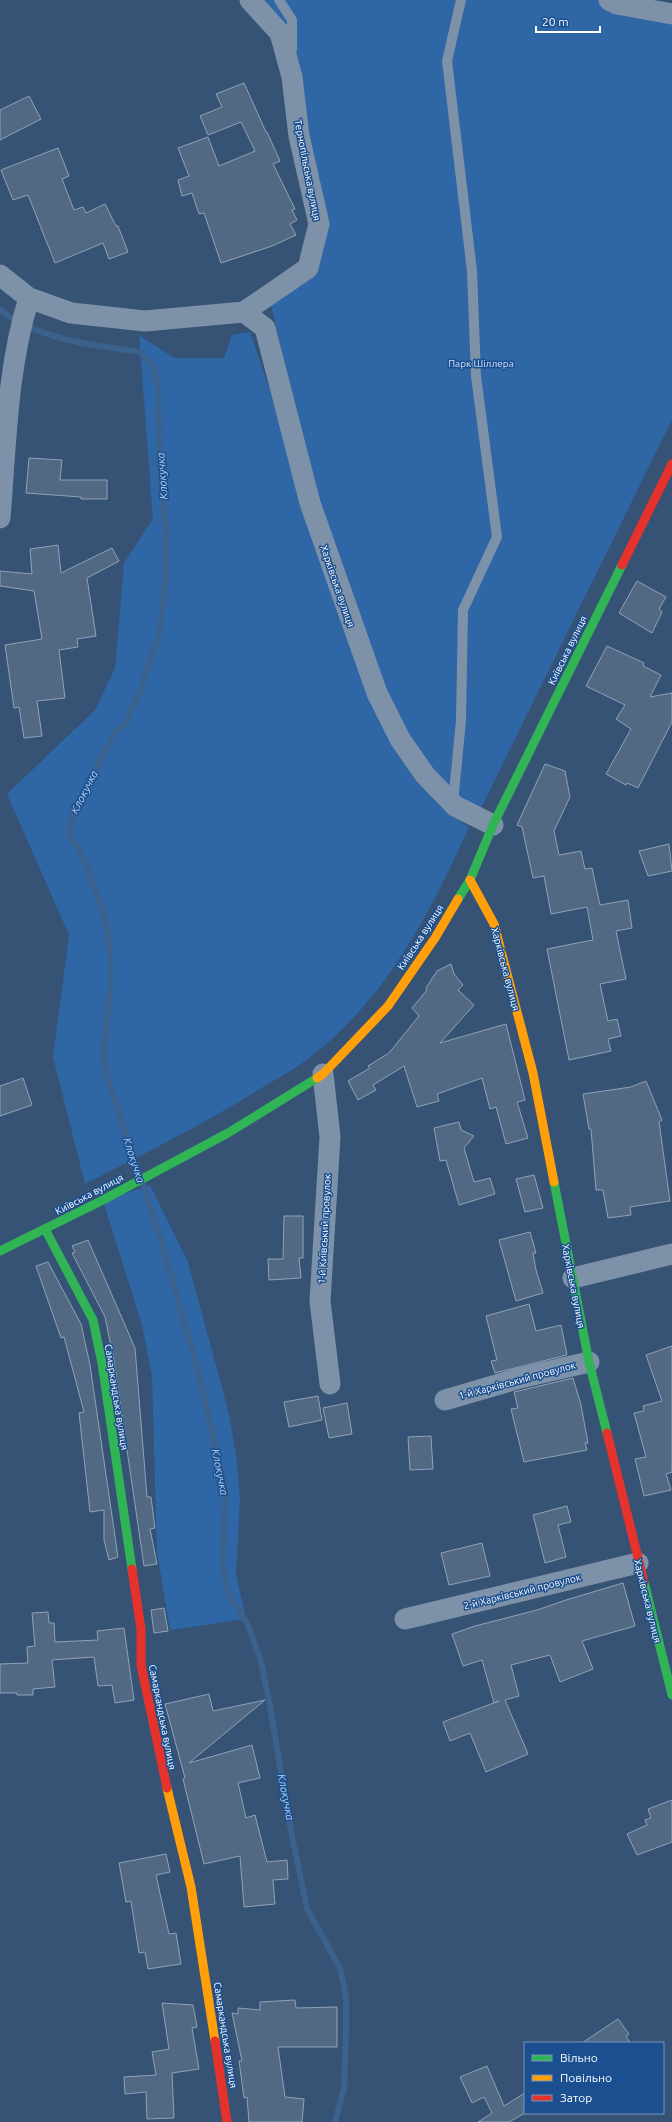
<svg xmlns="http://www.w3.org/2000/svg" width="672" height="2122" font-family="Ubuntu,sans-serif">
<style>
.green{fill:#2f66a5}
.lines{fill:none;stroke-linecap:round;stroke-linejoin:round}
.stream{stroke:#3b618d;stroke-width:6}
.building{fill:#526984;stroke:#92a2b6}
.lane{stroke:#7d92a8;stroke-width:10}
.street{stroke:#7d92a8;stroke-width:21}
.fast{stroke:#30b455;stroke-width:9}
.slow{stroke:#ff9f0a;stroke-width:9}
.jam{stroke:#e5322d;stroke-width:9}
.labels{text-anchor:middle;stroke-width:3;stroke-linejoin:round;paint-order:stroke}
.street-label{font-size:10px;fill:#fff;stroke:#1b4f8f}
.park-label{font-size:10px;fill:#cfe3fa;stroke:#1b4f8f}
.water-label{font-size:11px;font-style:italic;fill:#b5d3f5;stroke:#1b4f8f}
</style>
<rect width="100%" height="100%" fill="#365274"/>
<g class="green">
<path d="M257,0H600L672,17V420L480,810L460,800L428,771L381,691L316,500L271,305L315,270L306,134Z"/>
<path d="M250,332L271,394L306,521L392,741L416,781L445,811L469,827C431,912 385,1001 309,1058C295,1069 278,1078 263,1087C206,1123 145,1153 85,1184L53,1057L69,935L7,794L95,710L115,668L124,563L153,519L139,335L174,358H224L232,335Z"/>
<path d="M150,1185L188,1262L228,1410L237,1460L240,1500L236,1574L246,1619L170,1630L157,1552L152,1376L142,1325L103,1201Z"/>
</g>
<g class="lines">
<path class="stream" d="M0,310C40,340 92,345 140,352L154,367L158,388L160,477L166,527L165,586L160,631L141,688L127,722L114,733L71,818L70,837C81,850 86,865 92,881C108,921 112,947 110,991C108,1019 102,1045 106,1073L161,1240L198,1370L226,1494L222,1563L229,1595L247,1623L260,1658L268,1695L290,1826L307,1909L340,1968L346,1996V2032L344,2088L335,2122"/>
</g>
<g class="building">
<path d="M244,83L266,132H267L280,161L273,164L295,209L292,210L297,220L290,224L296,235L272,246L221,263L204,213L199,214L192,193L182,196L178,180L189,176L178,148L208,137L219,166L255,151L241,122L208,135L200,116L222,107L216,94Z"/>
<path d="M29,96L41,119L0,140V110Z"/>
<path d="M58,148L69,176L62,179L74,210L83,207L86,213L105,204L116,226H118L128,252L109,259L103,243L55,263L28,195L13,200L1,170Z"/>
<path d="M29,458L62,460L60,480H107V499H81V497L26,493Z"/>
<path d="M58,545L61,573L112,548L119,561L87,578L96,636L77,639L78,647L59,650L65,698L37,701L42,736L24,738L19,707L14,708L5,645L42,639L34,591L0,586V571L32,574L30,549Z"/>
<path d="M637,581L666,597L659,609L662,612L652,633L619,613Z"/>
<path d="M607,646L644,663L643,666L661,675L650,697L672,693V722L638,788L627,783L626,785L606,774L631,729L616,719L625,705L586,686Z"/>
<path d="M545,764L565,771L570,797L554,831L559,855L581,851L585,869L592,868L600,905L628,900L632,928L616,931L626,979L600,984L608,1021L617,1019L621,1036L608,1039L611,1051L569,1060L547,949L593,940L587,907L551,914L544,876L533,878L522,827L517,825Z"/>
<path d="M669,844L672,871L648,876L639,851Z"/>
<path d="M451,964L454,974L463,985L458,990L474,1005L440,1043L506,1024L525,1100L517,1102L528,1138L506,1144L496,1107L490,1109L482,1078L437,1094L439,1101L417,1107L404,1066L373,1085L376,1090L358,1100L348,1081L370,1068L368,1066L389,1053L419,1016L412,1008L427,990L426,988L437,971Z"/>
<path d="M23,1078L32,1105L0,1116V1086Z"/>
<path d="M646,1081L662,1120L659,1122L670,1201L630,1207L631,1215L608,1218L603,1190H596L591,1129H589L583,1094L631,1087Z"/>
<path d="M459,1122L461,1130L474,1136L464,1148L474,1182L490,1178L495,1194L459,1205L446,1160L440,1161L434,1128Z"/>
<path d="M534,1175L543,1208L525,1212L516,1179Z"/>
<path d="M284,1216H303V1258H299L301,1278L269,1280L268,1259H283Z"/>
<path d="M530,1232L536,1253H533L536,1270L543,1293L516,1301L499,1240Z"/>
<path d="M88,1240L135,1348L147,1497H151L155,1528L150,1529L157,1564L144,1566L114,1361L105,1317L72,1253L75,1252L72,1246Z"/>
<path d="M48,1262L81,1324L90,1365L118,1557L109,1560L104,1540V1510L90,1512L79,1413L84,1412L64,1337L61,1338L36,1266Z"/>
<path d="M529,1304L536,1331L561,1325L567,1355L495,1373L491,1361L497,1360L486,1316Z"/>
<path d="M672,1346V1472L666,1474L671,1490L644,1496L635,1459L646,1457L634,1413L644,1411L643,1406L662,1401L646,1355Z"/>
<path d="M573,1378L581,1405L588,1443H585L587,1450L524,1462L511,1409L518,1408L514,1392Z"/>
<path d="M318,1396L322,1420L289,1427L284,1402Z"/>
<path d="M347,1403L352,1434L329,1438L323,1408Z"/>
<path d="M431,1436L433,1469L410,1470L408,1437Z"/>
<path d="M567,1506L571,1522L558,1525L566,1557L545,1563L533,1515Z"/>
<path d="M482,1543L490,1576L449,1585L441,1553Z"/>
<path d="M623,1583L635,1626L582,1641L593,1669L560,1682L550,1655L511,1665L519,1696L505,1700L528,1754L486,1772L470,1733L450,1741L443,1722L499,1701L494,1703L482,1660L463,1666L452,1634L475,1626L537,1610L566,1600Z"/>
<path d="M164,1608L168,1631L154,1633L151,1610Z"/>
<path d="M48,1612L49,1623H54L55,1642L98,1640L97,1631L124,1628L134,1700L115,1703L112,1685L98,1686L94,1657L52,1660L55,1687L33,1689V1695H17V1693H0V1664L28,1663L27,1647L35,1646L32,1613Z"/>
<path d="M209,1694L213,1711L265,1700L189,1763L252,1745L260,1778L238,1783L246,1818L255,1815L267,1862L287,1860L288,1879L273,1880L275,1904L244,1907L240,1856L204,1864L183,1779L185,1778L165,1704Z"/>
<path d="M672,1800V1842L637,1855L627,1834L647,1825L645,1820L651,1818L648,1809Z"/>
<path d="M166,1854L170,1872L156,1875L169,1934L176,1933L181,1964L148,1969L145,1952L139,1953L131,1901L126,1902L119,1863Z"/>
<path d="M295,2000L296,2008L337,2007V2047H278L285,2097L304,2099L302,2122H249L247,2097L244,2098L239,2061H242L232,2013L238,2014V2008L260,2010V2002Z"/>
<path d="M162,2003L193,2005L197,2027L192,2028L199,2069L172,2073L174,2118L147,2119L146,2092L125,2094L124,2077L156,2075L152,2052L169,2049Z"/>
<path d="M618,2019L629,2034L626,2036L630,2043H582Z"/>
<path d="M487,2066L504,2106L525,2093V2113L509,2122H478L492,2113L484,2097L472,2103L460,2077Z"/>
</g>
<g class="lines">
<g class="lane">
<path d="M279,0L292,20V50"/>
<path d="M453,803L461,720L463,610L497,537L476,376L472,271L447,61L461,0"/>
</g>
<g class="street">
<path d="M609,0L617,4L672,14"/>
<path d="M0,275L29,298L71,313L145,321L244,312L308,268L319,224L299,136L292,77L280,33L250,0"/>
<path d="M244,312L265,328L310,503L377,693L400,739L425,775L455,806L493,825"/>
<path d="M0,518C6,445 7,368 29,298"/>
<path d="M323,1074L330,1137L320,1301L330,1384"/>
<path d="M573,1278L672,1254"/>
<path d="M445,1400L520,1378L589,1362"/>
<path d="M405,1619L638,1563"/>
</g>
<g class="fast">
<path d="M458,899L470,880L493,825L622,565"/>
<path d="M554,1182L589,1362L607,1433"/>
<path d="M45,1229L93,1320L102,1363L132,1569"/>
<path d="M0,1251L101,1201L228,1133L317,1078"/>
<path d="M644,1582L672,1695"/>
</g>
<g class="slow">
<path d="M470,880L494,924L533,1073L554,1182"/>
<path d="M317,1078L323,1074L388,1006L435,938L458,899"/>
<path d="M167,1788L191,1887L215,2041"/>
</g>
<g class="jam">
<path d="M622,565L672,464"/>
<path d="M607,1433L644,1582"/>
<path d="M132,1569L141,1629V1665L167,1788"/>
<path d="M215,2041L227,2122"/>
</g>
</g>
<g class="labels">
<g class="street-label">
<text transform="translate(308 170) rotate(79)" y="4">Тернопільська вулиця</text>
<text transform="translate(338 586) rotate(71)" y="4">Харківська вулиця</text>
<text transform="translate(567 650) rotate(-64)" y="4">Київська вулиця</text>
<text transform="translate(420 937) rotate(-57)" y="4">Київська вулиця</text>
<text transform="translate(506 969) rotate(75)" y="4">Харківська вулиця</text>
<text transform="translate(89 1194) rotate(-28)" y="4">Київська вулиця</text>
<text transform="translate(324 1229) rotate(-87)" y="4">1-й Київський провулок</text>
<text transform="translate(574 1286) rotate(79)" y="4">Харківська вулиця</text>
<text transform="translate(517 1380) rotate(-15)" y="4">1-й Харківський провулок</text>
<text transform="translate(117 1397) rotate(81)" y="4">Самаркандська вулиця</text>
<text transform="translate(522 1591) rotate(-14)" y="4">2-й Харківський провулок</text>
<text transform="translate(648 1601) rotate(76)" y="4">Харківська вулиця</text>
<text transform="translate(163 1717) rotate(79)" y="4">Самаркандська вулиця</text>
<text transform="translate(226 2035) rotate(81)" y="4">Самаркандська вулиця</text>
</g>
<g class="park-label">
<text x="481" y="367">Парк Шіллера</text>
</g>
<g class="water-label">
<text transform="translate(162 476) rotate(-94)" y="4">Клокучка</text>
<text transform="translate(84 792) rotate(-63)" y="4">Клокучка</text>
<text transform="translate(134 1160) rotate(72)" y="4">Клокучка</text>
<text transform="translate(220 1472) rotate(79)" y="4">Клокучка</text>
<text transform="translate(286 1797) rotate(79)" y="4">Клокучка</text>
</g>
</g>
<rect x="524" y="2042" width="140" height="72" fill="#1b4f8f" stroke="#7695bc"/>
<rect x="532" y="2055" width="20" height="6" fill="#30b455" stroke="#7695bc"/>
<text x="560" y="2062" font-size="12" fill="#ffffff">Вільно</text>
<rect x="532" y="2075" width="20" height="6" fill="#ff9f0a" stroke="#7695bc"/>
<text x="560" y="2082" font-size="12" fill="#ffffff">Повільно</text>
<rect x="532" y="2095" width="20" height="6" fill="#e5322d" stroke="#7695bc"/>
<text x="560" y="2102" font-size="12" fill="#ffffff">Затор</text>
<path d="M536 26v6h64v-6" fill="none" stroke="#ffffff" stroke-width="2"/>
<text x="542" y="26" font-size="12" fill="#ffffff" stroke="#1b4f8f" stroke-width="3" paint-order="stroke">20 m</text>
</svg>
